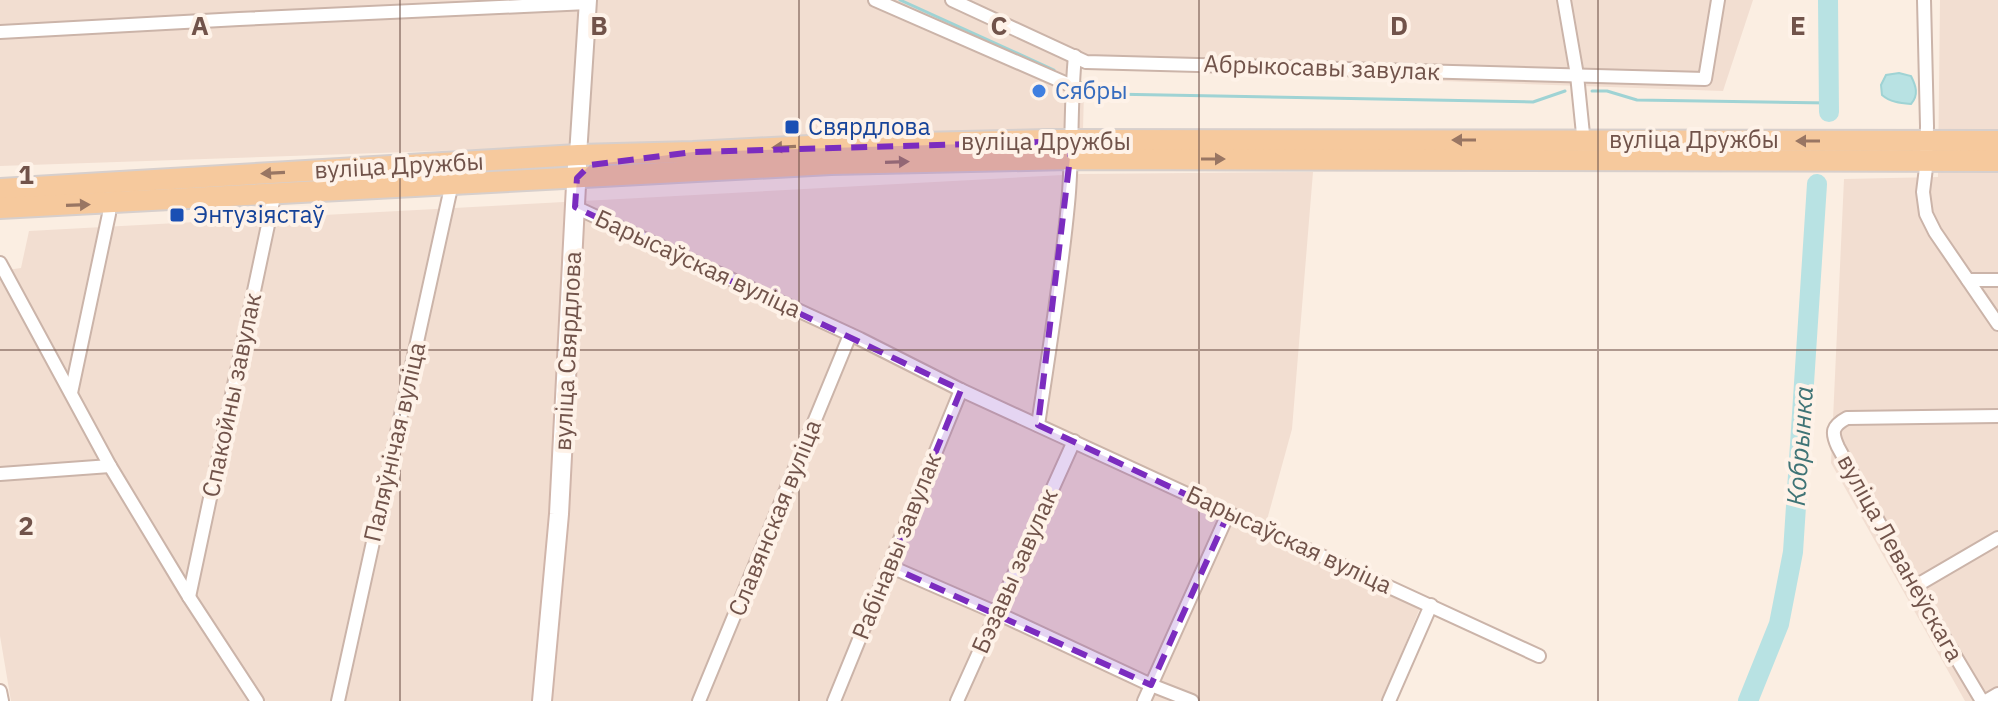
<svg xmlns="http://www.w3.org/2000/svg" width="1998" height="701" font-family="'IBM Plex Sans',sans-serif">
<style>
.residential{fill:#f2ded1}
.water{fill:#b8e2e3;stroke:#9fd3d4;stroke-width:2}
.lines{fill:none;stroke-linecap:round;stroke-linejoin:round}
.stream{stroke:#9fd3d4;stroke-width:3}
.river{stroke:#b8e2e3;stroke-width:20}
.minor-casing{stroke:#cbb4a9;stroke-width:16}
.tertiary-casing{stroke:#cbb4a9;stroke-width:20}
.secondary-casing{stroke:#d0b5aa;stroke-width:22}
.primary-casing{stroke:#d7cfcc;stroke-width:24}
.minor{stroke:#fff;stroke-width:12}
.tertiary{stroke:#fff;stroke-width:16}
.secondary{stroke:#fff;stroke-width:18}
.primary{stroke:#f6c99d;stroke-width:20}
.oneway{fill:#997663}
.marked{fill:#7b2cbf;fill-opacity:0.2;stroke:#7b2cbf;stroke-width:6;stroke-dasharray:16 10;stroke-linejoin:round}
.grid{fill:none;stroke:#71534a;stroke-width:2;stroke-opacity:0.55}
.shop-dot{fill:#3f7fe0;stroke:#fef2e8;stroke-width:3}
.transit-dot{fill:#1a4fb4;stroke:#fef2e8;stroke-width:3}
.labels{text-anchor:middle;stroke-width:8;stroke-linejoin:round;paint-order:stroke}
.street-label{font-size:24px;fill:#71534a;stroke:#fef2e8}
.shop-label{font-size:24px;fill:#366cbe;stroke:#fef2e8;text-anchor:start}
.transit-label{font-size:24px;fill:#164399;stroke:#fef2e8;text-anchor:start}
.water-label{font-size:26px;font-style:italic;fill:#3f7476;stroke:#fef2e8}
.grid-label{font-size:26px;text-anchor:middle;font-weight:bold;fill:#71534a;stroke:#fef2e8;stroke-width:8;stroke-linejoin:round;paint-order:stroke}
</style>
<rect width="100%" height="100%" fill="#fbeee2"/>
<g class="residential">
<path d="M0,0H1753L1723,91L1078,68L1072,86L1084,92L1083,129L0,166Z"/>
<path d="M1940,0H1998V701H1965L1831,463L1844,179L1938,177Z"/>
<path d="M1313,172L1292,429L1262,538L1420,608L1382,701H11L0,636V271L21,268L29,231L1081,174Z"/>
</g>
<path class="water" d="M1899,73L1911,76C1916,86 1919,95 1911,104C1900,103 1890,102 1882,95L1881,85L1886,75Z"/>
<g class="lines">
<g class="stream">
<path d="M900,0L1054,70"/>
<path d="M1079,82L1109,94L1533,102L1565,91"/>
<path d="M1592,91H1607L1637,100L1829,103"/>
</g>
<g class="river">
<path d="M1828,0L1829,112"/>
<path d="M1748,701L1779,624L1793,552L1817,184"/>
</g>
<defs>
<g id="minor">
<path d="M875,0L1072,86"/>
<path d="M952,0L1086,62L1705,79L1718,0"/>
<path d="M1564,0L1577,75L1584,144"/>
<path d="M1924,0L1927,126L1926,168L1923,192L1926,214L1935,232L1998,324"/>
<path d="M0,32L239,19L588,3"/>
<path d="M575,207L860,339L961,390L1539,656"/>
<path d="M0,263L110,466L189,597L257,701"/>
<path d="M1968,280H1998"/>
<path d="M71,393L109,214V203"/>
<path d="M1038,425C1049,352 1061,278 1068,204C1073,155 1070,105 1075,56"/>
<path d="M0,474L110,466"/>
<path d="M889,566L997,613L1151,685L1192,701"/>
<path d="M1914,587L1998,538"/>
<path d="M189,597L275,192"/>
<path d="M0,691L2,701"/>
<path d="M338,701L452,183"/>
<path d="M699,701L850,335"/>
<path d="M834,701L961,390"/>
<path d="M957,701L1074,441"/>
<path d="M1144,701L1228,514"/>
<path d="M1389,701L1431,605"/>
<path d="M1982,701L1914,587L1838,447C1831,432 1832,426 1847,418L1998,416"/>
<path d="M1986,701L1998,694"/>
</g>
<path id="tertiary" d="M578,155L588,0"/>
<path id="secondary" d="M542,701L559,514L577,166"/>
<g id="primary">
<path d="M0,189L578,155L693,152L829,145L1048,140L1998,141"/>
<path d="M0,208L831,164L1070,159L1998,161"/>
</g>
</defs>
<use href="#minor" class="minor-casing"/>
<use href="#tertiary" class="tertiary-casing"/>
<use href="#secondary" class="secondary-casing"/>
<use href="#primary" class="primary-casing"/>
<use href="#minor" class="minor"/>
<use href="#tertiary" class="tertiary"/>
<use href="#secondary" class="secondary"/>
<use href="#primary" class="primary"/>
</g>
<defs><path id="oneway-solid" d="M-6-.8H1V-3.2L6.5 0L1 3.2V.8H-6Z" transform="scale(2)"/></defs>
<g class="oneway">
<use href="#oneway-solid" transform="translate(1464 140) rotate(180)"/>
<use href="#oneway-solid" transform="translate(1808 141) rotate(-180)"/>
<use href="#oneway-solid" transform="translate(784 147) rotate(177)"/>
<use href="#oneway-solid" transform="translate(1213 159)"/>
<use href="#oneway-solid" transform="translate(897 162) rotate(-2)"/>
<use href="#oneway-solid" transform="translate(273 173) rotate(177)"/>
<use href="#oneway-solid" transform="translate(78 205) rotate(-2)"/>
</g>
<path class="marked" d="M1072,141L1038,425L1228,514L1151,685L889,566L961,390L575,207L577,178L590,165L693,152Z"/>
<path class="grid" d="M400,0V701M799,0V701M1199,0V701M1598,0V701M0,350H1998"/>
<circle class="shop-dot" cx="1039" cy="91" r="8"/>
<g class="transit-dot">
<rect x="784" y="119" width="16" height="16" rx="4"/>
<rect x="169" y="207" width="16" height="16" rx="4"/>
</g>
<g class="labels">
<g class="street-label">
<text transform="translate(1322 68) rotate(2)" y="8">Абрыкосавы завулак</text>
<text x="1694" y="148">вуліца Дружбы</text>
<text x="1046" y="150">вуліца Дружбы</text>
<text transform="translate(399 166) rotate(-3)" y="8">вуліца Дружбы</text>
<text transform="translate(698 264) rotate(25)" y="8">Барысаўская вуліца</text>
<text transform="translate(568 351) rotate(-87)" y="8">вуліца Свярдлова</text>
<text transform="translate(232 395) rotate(-78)" y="8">Спакойны завулак</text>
<text transform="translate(395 442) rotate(-77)" y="8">Паляўнічая вуліца</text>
<text transform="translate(775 518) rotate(-68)" y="8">Славянская вуліца</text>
<text transform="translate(1289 540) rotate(25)" y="8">Барысаўская вуліца</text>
<text transform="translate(897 546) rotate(-68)" y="8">Рабінавы завулак</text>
<text transform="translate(1900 558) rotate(61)" y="8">вуліца Леванеўскага</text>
<text transform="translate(1015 571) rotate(-66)" y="8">Бэзавы завулак</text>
</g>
<g class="shop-label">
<text x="1055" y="99">Сябры</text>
</g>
<g class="transit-label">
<text x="808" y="135">Свярдлова</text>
<text x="193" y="223">Энтузіястаў</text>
</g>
<g class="water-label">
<text transform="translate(1800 446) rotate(-86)" y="9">Кобрынка</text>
</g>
</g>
<g class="grid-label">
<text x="200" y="35">A</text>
<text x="599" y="35">B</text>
<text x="999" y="35">C</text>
<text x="1399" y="35">D</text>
<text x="1798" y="35">E</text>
<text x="26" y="184">1</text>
<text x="26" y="535">2</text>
</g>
</svg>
